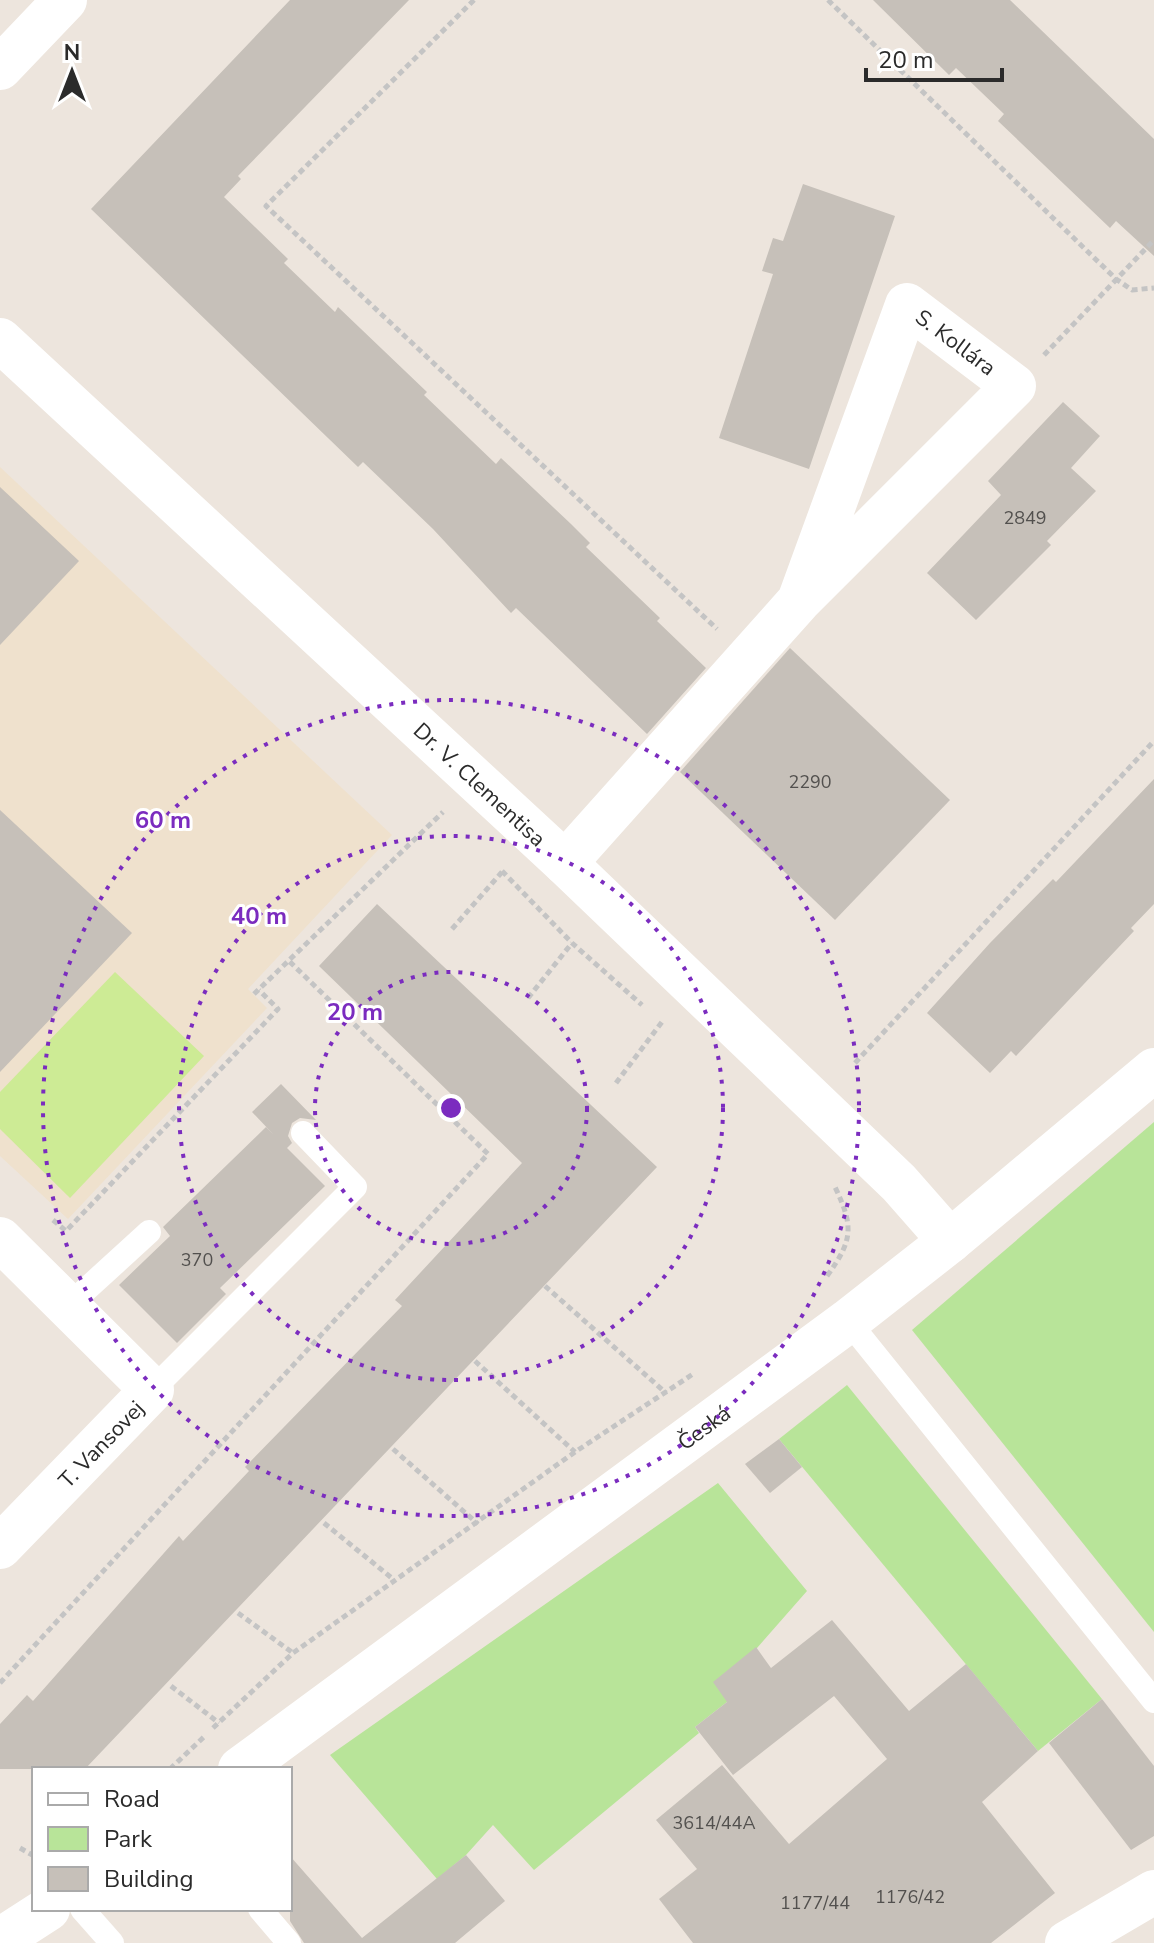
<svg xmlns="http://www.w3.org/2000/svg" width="1154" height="1943" font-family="'Nunito Sans',sans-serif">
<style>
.education{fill:#efe1cd}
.green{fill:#b8e499}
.pitch{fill:#cdeb95}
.building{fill:#c6c0b9}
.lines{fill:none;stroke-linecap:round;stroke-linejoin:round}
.path{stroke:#c4c4c4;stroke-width:5;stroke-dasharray:6 4;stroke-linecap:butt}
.lane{stroke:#fff;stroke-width:24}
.street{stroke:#fff;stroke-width:44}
.ring{fill:none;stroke:#7b2cbf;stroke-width:4;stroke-dasharray:4 8}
.labels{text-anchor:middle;stroke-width:6;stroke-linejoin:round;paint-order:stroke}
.number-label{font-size:18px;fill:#52504e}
.street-label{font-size:22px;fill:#2b2b2b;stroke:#fff}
.centre{fill:#7b2cbf;stroke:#fff;stroke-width:4}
.ring-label{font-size:24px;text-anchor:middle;font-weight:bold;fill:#7b2cbf;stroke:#fff;stroke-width:6;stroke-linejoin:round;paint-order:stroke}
</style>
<rect width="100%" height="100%" fill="#ede5dd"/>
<path class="education" d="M0,467L392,835L248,989L267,1008L68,1219L0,1156Z"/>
<g class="green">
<path d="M1154,1122V1632L912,1330Z"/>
<path d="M847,1385L1102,1699L1038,1751L779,1439Z"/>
<path d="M718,1483L807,1591L757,1648L727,1702L695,1727L699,1733L534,1870L493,1825L466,1855L437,1879L330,1755Z"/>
</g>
<path class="pitch" d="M115,972L204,1056L70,1198L0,1129V1092Z"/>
<g class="building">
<path d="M290,0H409L238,176L241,179L224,197L288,259L284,263L335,312L338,307L427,392L424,395L496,464L501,458L571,524L590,543L586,547L660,618L657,621L706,668L647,734L516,608L511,613L433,529L363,462L358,467L91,209Z"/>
<path d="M873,0H1010L1154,139V256L1116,221L1110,228L998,121L1004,114L956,68L949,75Z"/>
<path d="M803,184L895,216L809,469L719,438L773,274L762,271L773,238L783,241Z"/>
<path d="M1063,402L1100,436L1071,468L1096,491L1047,541L1051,545L976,620L927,573L1001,495L988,481Z"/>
<path d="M0,487L79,561L0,645Z"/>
<path d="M790,648L950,800L835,920L680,772Z"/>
<path d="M1154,779V904L1131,928L1134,931L1016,1056L1011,1051L990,1073L927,1013L990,943L1053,879L1056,882Z"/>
<path d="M0,810L132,933L0,1072Z"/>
<path d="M377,904L657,1167L85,1769H0V1724L27,1695L33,1701L179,1536L183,1541L249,1471L245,1467L402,1306L395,1300L522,1163L319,966Z"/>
<path d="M281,1084L316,1120L300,1118L292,1123L288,1136L292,1143L287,1148L325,1186L220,1288L226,1294L177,1343L119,1285L170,1236L163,1227L266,1127L273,1134L252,1112Z"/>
<path d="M779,1439L802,1467L770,1493L745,1464Z"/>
<path d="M832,1620L909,1711L966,1664L1038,1751L982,1802L1055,1893L991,1943H693L659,1899L697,1869L656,1820L722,1765L789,1844L887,1759L834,1696L733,1775L695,1727L727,1702L713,1682L756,1647L771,1668Z"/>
<path d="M1102,1699L1154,1766V1836L1131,1850L1049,1743Z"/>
<path d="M466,1855L505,1901L455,1943H304L290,1921V1856L362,1938Z"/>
</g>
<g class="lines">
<g class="path">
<path d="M474,0L266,206L717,629"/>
<path d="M828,0L1116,279L1132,290L1154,288"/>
<path d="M1044,355L1154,240"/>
<path d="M502,871L572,943L642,1005"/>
<path d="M452,929L502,872"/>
<path d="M254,994L443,812"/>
<path d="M528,998L572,943"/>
<path d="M855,1063L1154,741"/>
<path d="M616,1083L662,1022"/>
<path d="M53,1220L66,1231L278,1009L259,990"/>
<path d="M827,1276C853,1240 854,1227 835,1187"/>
<path d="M545,1286L666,1393"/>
<path d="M475,1361L575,1452"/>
<path d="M393,1449L478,1524"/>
<path d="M324,1523L393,1579"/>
<path d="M238,1613L293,1653"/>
<path d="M0,1683L488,1154L288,960"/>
<path d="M171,1686L219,1723"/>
<path d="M213,1728L293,1653L575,1452L693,1374"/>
<path d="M170,1769L206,1735"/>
<path d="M20,1848L34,1856"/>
</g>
<g class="lane">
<path d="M68,1306L149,1232"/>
<path d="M848,1321L1154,1701"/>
<path d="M152,1390L355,1187L303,1133"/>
<path d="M82,1909L112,1943"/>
<path d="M260,1909L289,1943"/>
</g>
<g class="street">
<path d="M0,68L65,0"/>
<path id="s1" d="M0,340L565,863L899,1183L950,1241"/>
<path d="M565,863L799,601L1014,386L907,305L799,601"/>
<path d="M0,1239L152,1390L0,1547"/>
<path id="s2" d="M240,1769L848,1321L950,1241L1154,1070"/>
<path d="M0,1940L48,1909"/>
<path d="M1067,1943L1154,1892"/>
</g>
</g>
<g class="ring">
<circle cx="451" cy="1108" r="136"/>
<circle cx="451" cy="1108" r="272"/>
<circle cx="451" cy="1108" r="408"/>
</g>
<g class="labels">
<g class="number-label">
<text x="1025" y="524">2849</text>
<text x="810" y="788">2290</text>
<text x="197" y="1266">370</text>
<text x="714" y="1829">3614/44A</text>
<text x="910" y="1903">1176/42</text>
<text x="815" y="1909">1177/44</text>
</g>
<g class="street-label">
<text transform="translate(956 342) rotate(37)" y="8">S. Kollára</text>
<text dy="8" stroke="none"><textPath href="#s1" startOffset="654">Dr. V. Clementisa</textPath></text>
<text dy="8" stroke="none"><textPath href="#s2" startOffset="576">Česká</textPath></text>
<text transform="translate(101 1444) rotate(-46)" y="8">T. Vansovej</text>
</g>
</g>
<circle cx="451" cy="1108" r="12" class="centre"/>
<g class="ring-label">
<text x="163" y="828">60 m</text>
<text x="259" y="924">40 m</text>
<text x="355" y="1020">20 m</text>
</g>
<rect x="32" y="1767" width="260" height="144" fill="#ffffff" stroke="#aaaaaa" stroke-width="2"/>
<rect x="48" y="1793" width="40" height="12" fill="#ffffff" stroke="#aaaaaa" stroke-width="2"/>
<text x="104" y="1807" font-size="24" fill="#2b2b2b">Road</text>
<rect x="48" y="1827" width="40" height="24" fill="#b8e499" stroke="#aaaaaa" stroke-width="2"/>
<text x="104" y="1847" font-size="24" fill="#2b2b2b">Park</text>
<rect x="48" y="1867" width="40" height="24" fill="#c6c0b9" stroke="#aaaaaa" stroke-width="2"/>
<text x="104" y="1887" font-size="24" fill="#2b2b2b">Building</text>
<g transform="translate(72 72)" stroke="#ffffff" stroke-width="6" paint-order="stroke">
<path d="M0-6L14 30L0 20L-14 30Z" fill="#2b2b2b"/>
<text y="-12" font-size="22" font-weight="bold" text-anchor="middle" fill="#2b2b2b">N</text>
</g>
<path d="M866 68v12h136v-12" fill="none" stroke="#2b2b2b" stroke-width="4"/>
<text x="878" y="68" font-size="24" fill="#2b2b2b" stroke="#ffffff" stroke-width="6" paint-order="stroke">20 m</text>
</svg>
